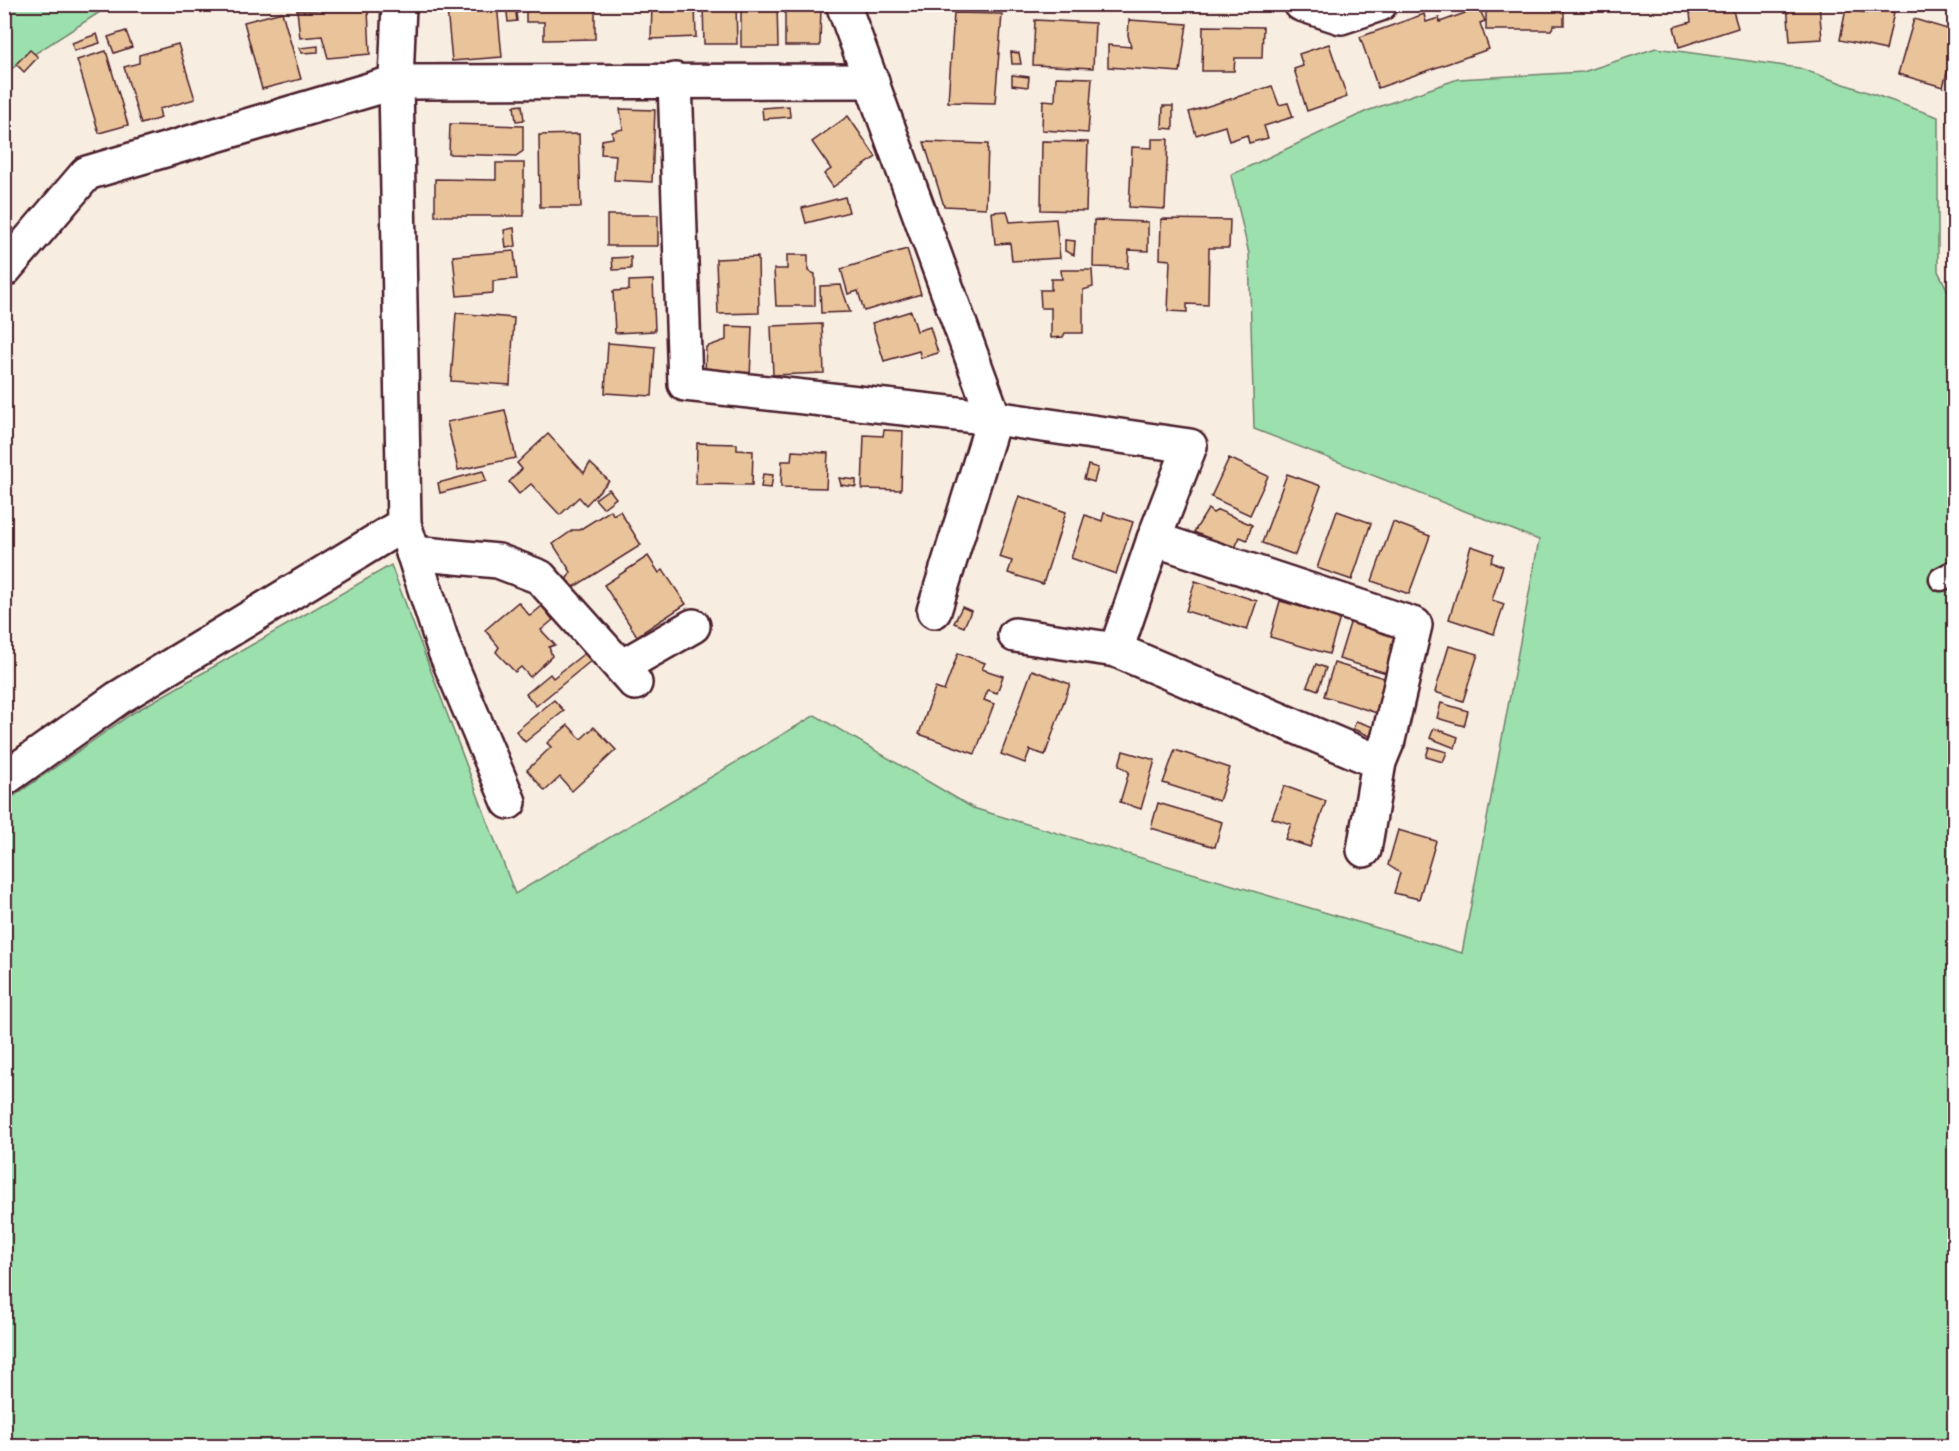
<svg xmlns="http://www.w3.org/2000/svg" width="1959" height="1451" font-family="'Patrick Hand',sans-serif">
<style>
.green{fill:#9be0ad;stroke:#72806c;stroke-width:1.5}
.building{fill:#e9c39a;stroke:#4a1f2b;stroke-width:1.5}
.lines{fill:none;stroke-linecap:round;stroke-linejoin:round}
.lane-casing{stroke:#4a1f2b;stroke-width:27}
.street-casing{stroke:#4a1f2b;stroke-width:38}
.lane{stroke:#fff;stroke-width:22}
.street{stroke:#fff;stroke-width:33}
</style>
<rect width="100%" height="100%" fill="#f8ede1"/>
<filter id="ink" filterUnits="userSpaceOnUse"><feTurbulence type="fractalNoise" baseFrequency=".0167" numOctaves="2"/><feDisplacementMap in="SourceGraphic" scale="12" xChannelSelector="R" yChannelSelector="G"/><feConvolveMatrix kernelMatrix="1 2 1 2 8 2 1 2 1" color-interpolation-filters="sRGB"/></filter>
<g filter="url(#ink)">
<g class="green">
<path d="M5,5H111L5,73Z"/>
<path d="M1656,48L1799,68L1938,117V271L1954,303V1446H5L4,803L131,714L391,565L515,894L815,715L973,808L1462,953L1539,540L1254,429L1249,254L1231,175L1367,111L1458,79L1583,72Z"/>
</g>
<g class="building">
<path d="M497,4L502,57L452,61L447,9Z"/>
<path d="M506,4H520L522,12L516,13L517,21L508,22Z"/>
<path d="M526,4H595V39L544,40V22H526Z"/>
<path d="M652,4H695L696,37L651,39Z"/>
<path d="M703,4H736L737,44H704Z"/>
<path d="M741,4H777L778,47H741Z"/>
<path d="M785,4H821L820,46H785Z"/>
<path d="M1486,4H1564V25H1554L1551,30H1486Z"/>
<path d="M1717,4H1731L1738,28L1679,47L1674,27L1691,22L1690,13Z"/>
<path d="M1787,4H1819L1822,39L1790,41Z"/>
<path d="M1869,7L1894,12L1886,50L1840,40L1846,8L1867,13Z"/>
<path d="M1479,8L1485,21L1480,23L1489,49L1378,88L1360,37L1424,14L1426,22L1439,18L1440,22Z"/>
<path d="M368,9L370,54L328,58L322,36L300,38L297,10Z"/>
<path d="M282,12L301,79L262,89L244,22Z"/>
<path d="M954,13L1002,14L995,103L948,102Z"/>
<path d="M1914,19L1954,31V63L1950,62L1943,87L1898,74Z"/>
<path d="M1035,20L1095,23L1093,68L1033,65Z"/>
<path d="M1129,20L1187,24L1180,72L1108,67V45L1131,47L1128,35Z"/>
<path d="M1203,26L1263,27L1262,58H1235L1234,71H1202Z"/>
<path d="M126,31L132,47L114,53L108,37Z"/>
<path d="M97,34L100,43L74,51L72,43Z"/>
<path d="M178,44L195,99L159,109L161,118L141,124L124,67L139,63V55Z"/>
<path d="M1329,44L1347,97L1307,111L1294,69L1303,66L1299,54Z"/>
<path d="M318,46V52L302,53L299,48Z"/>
<path d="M30,50L38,57L24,72L16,64Z"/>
<path d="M106,51L128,125L99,133L77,60Z"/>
<path d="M1011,52L1019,53L1021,64H1012Z"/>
<path d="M1012,75L1029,77L1028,87L1012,85Z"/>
<path d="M1056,77L1092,78L1088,133L1042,130L1043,100L1055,101Z"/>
<path d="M1272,86L1279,105L1288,103L1293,117L1264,126L1268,138L1249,143L1247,135L1229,141L1225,126L1196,135L1189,112Z"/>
<path d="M522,105L524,120L516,121L514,106Z"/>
<path d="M789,106L790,117L763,119L762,108Z"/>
<path d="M1163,106H1173V129L1162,128Z"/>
<path d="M620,109L655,110L652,182L614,180L616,155L601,154L602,140L613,138L612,132L623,129Z"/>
<path d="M848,116L876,157L833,187L824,174L831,169L812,142Z"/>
<path d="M450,124L523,126V151L516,156L449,154Z"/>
<path d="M579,134L581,207H540L539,135Z"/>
<path d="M1152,139H1168L1165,209L1129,207L1132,147L1152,148Z"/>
<path d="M1042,141L1088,142L1086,211L1041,210Z"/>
<path d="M924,142L988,144L986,208L944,206Z"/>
<path d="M496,163H524V216H435V179L496,180Z"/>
<path d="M845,197L849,212L806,223L802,208Z"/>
<path d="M1007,211L1010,222L1056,219L1060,258L1012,261L1010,243L995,244L992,212Z"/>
<rect x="607" y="215" width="51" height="31"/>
<path d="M1161,219L1230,220L1229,248H1209L1208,305L1187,304V312L1168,311L1170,260L1160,259Z"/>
<path d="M1094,220L1148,222V251L1129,250L1128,268L1093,267Z"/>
<path d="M514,228L516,246L506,248L504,230Z"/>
<path d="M1065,240L1075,241L1074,255L1065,251Z"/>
<path d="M907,249L921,294L864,311L858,291L848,294L841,269Z"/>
<path d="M514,251L517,279L493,281V293L457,296L453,256Z"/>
<path d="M787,255H808V271L815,274V306H776L774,269H787Z"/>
<path d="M631,257V269L613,270L612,258Z"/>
<path d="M758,257L759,313L718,314L716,259Z"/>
<path d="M1061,270H1092L1093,287L1083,290V333H1065L1063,337L1051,338V308H1041L1040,290H1051V279H1062Z"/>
<path d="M653,280L655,331L615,333L613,291L629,290V281Z"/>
<path d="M841,285L850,312L821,313L820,286Z"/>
<path d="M911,311L917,331L930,327L938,353L921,358L919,351L884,361L872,323Z"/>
<path d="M456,313L514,318L510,385L451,381Z"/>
<path d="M822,324L824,373L773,375L771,326Z"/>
<path d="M726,326L752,327L750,379L705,377L706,347L726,340Z"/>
<path d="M608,343L655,347L652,396L605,393Z"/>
<path d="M505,410L516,458L458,470L447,422Z"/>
<path d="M884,430L903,431L901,490L862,489L864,435L883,436Z"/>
<path d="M548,434L584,473L590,463L609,481L586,505L579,497L560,515L531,484L519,494L509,482L522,469L517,463Z"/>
<path d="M697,443L737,444V450L753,451L752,485L696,484Z"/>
<path d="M792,451L828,453L826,488L781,487L782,461H791Z"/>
<path d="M1229,458L1268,476L1250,515L1211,497Z"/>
<path d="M1088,465L1098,468L1094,482L1084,479Z"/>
<path d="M483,471L486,481L440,493L438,483Z"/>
<path d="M763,474L773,475L771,488L761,487Z"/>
<path d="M1287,474L1321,486L1295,555L1262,543Z"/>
<path d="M839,478L856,480V487L841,485Z"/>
<path d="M609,489L616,498L603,508L595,499Z"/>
<path d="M1019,496L1066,512L1043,584L1008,573L1012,561L999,557Z"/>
<path d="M1208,509L1213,513L1218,510L1252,525L1247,540L1240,537L1234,550L1194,532Z"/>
<path d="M611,510L613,515L620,511L641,545L571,589L566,580L571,572L553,544L573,530H579Z"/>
<path d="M1337,511L1371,523L1352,580L1317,568Z"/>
<path d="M1104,513L1133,522L1116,574L1071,558L1085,515L1102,521Z"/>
<path d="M1393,522L1430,536L1409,594L1372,581Z"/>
<path d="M1471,546L1494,554L1491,562L1503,566L1492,600L1504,604L1494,634L1449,619Z"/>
<path d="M648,556L659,573L663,570L686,604L637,636L604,585Z"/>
<path d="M1195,581L1257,601L1247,630L1186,611Z"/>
<path d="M1280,601L1340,618L1329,654L1270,637Z"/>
<path d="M518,602L530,616L542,606L553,620L541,630L555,645L549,647L552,656L530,677L521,667L515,672L496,652L499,647L485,630Z"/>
<path d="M962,607L971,611L964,627L954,623Z"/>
<path d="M1351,620L1401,635L1390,674L1339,659Z"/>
<path d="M1449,646L1478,654L1463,701L1435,692Z"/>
<path d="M586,652L592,660L536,706L526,694L550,674L553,678Z"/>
<path d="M958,653L985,663L982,669L1003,676L997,693L988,690L984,700L994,704L975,754L919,734L935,688L944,691Z"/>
<path d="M1334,663L1394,681L1383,715L1324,696Z"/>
<path d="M1316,664L1326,668L1318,690L1307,686Z"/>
<path d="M1032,670L1070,684L1045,755L1030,750L1025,763L1001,754Z"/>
<path d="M554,700L564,711L525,742L516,731Z"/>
<path d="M1441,703L1468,711L1464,726L1437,718Z"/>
<path d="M1356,721L1373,727L1370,736L1353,729Z"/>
<path d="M568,725L581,739L594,727L616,750L572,791L560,777L545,791L527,770L551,747L547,743Z"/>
<path d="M1434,728L1458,737L1455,748L1430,738Z"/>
<path d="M1429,747L1447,752L1443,762L1426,757Z"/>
<path d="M1175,750L1230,768L1219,801L1163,783Z"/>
<path d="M1123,751L1155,760L1141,809L1120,802L1129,772L1119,765Z"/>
<path d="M1284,786L1326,801L1310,847L1285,839L1291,824L1272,818Z"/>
<path d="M1158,803L1222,822L1215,847L1151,828Z"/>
<path d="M1398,830L1436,841L1419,899L1394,893L1400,873L1388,865Z"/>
</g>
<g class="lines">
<defs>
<path id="lane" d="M1941,579L1954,572"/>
<g id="street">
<path d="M399,4L396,82L404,524L445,651L509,802"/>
<path d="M843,4L994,418L934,611"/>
<path d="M1301,4L1341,17L1380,4"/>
<path d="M675,80L685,384L994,418L1190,446L1154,539L1116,650"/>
<path d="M4,270L87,173L396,82L872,81"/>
<path d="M1154,539L1415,625L1388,740L1379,762L1364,850"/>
<path d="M413,553L498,561L540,577L635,683"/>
<path d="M1015,635L1116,650L1379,762"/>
<path d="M621,667L693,626"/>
<path d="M4,779L118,698L404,524"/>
</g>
</defs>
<use href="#lane" class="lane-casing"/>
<use href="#street" class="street-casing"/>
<use href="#lane" class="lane"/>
<use href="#street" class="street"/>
</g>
</g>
<rect width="1959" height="1451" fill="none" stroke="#fff" stroke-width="24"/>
<rect x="12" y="12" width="1935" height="1427" fill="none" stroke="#4a1f2b" stroke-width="2" filter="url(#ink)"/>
</svg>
